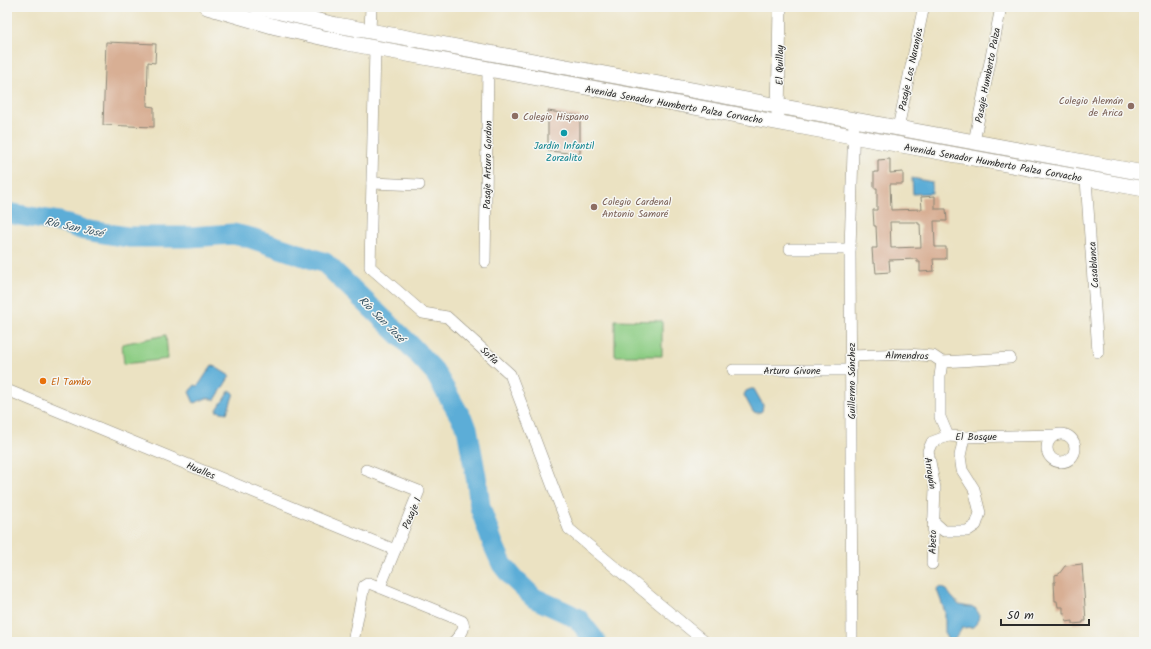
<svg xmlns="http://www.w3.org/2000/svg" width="1151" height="649" font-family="Kalam,sans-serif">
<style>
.green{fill:#8dcd84;stroke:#5c7c58}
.water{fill:#5cadd7;stroke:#446c81}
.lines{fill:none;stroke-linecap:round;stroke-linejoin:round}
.river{stroke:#5cadd7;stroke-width:21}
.building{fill:#d8af94;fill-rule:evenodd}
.minor-casing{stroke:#8b8676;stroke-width:12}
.tertiary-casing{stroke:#8b8676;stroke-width:14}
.secondary-casing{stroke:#8b8676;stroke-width:16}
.minor{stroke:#fff;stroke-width:11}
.tertiary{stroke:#fff;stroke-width:13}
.secondary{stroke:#fff;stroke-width:15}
.education-dot{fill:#8d6e63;stroke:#f6f6f2;stroke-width:1.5}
.culture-dot{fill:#0f9aa8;stroke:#f6f6f2;stroke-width:1.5}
.food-dot{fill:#e8710a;stroke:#f6f6f2;stroke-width:1.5}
.labels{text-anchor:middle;stroke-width:3;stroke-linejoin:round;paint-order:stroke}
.street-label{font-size:10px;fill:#2b2b2b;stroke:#f6f6f2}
.education-label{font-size:10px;fill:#785e54;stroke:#f6f6f2;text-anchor:start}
.culture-label{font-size:10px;fill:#0d838f;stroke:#f6f6f2}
.food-label{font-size:10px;fill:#c56008;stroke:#f6f6f2;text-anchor:start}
.water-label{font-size:11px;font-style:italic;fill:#3c5867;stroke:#f6f6f2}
</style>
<rect width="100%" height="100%" fill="#f6f6f2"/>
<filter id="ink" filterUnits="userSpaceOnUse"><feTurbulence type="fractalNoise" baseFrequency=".025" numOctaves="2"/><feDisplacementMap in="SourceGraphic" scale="8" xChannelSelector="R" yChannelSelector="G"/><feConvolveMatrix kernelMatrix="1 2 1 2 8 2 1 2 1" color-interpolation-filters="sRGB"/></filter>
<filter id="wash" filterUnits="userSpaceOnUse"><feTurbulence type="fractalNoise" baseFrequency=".012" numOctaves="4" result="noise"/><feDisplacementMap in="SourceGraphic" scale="16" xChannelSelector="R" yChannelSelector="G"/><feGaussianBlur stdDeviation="0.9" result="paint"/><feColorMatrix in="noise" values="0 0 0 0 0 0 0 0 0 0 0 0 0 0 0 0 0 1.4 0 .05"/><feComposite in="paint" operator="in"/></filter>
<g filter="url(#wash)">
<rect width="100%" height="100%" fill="#ebe2c2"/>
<g class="green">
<path d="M615,320L662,321V356H615Z"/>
<path d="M166,335L168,359L124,364L122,344Z"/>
</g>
<g class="water">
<path d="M912,178L932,182V193L913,194Z"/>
<path d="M212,365L230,376L215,400L207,398L194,403L189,392L195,385L198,386Z"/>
<path d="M751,389H754L763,405L762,411L758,413L753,412L744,395L746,391Z"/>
<path d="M230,390L234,393L227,413L216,411Z"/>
<path d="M939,587L944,588L959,605L975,608L979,614L978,622L973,627L962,628C958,635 956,640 948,640L945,635V612L937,590Z"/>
</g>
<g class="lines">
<path class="river" d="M7,213L60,222L84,230L128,237H190L233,234L251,238L325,263L407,342L434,371L467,428L477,482L480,507L493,544L502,564L513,578L534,598L567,613L578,619L596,642"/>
</g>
<g id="blocks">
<g class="building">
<path d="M106,42L156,44L155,63L148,62L147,106L154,107V127L103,125Z"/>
<path d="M548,111L580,116V154L548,151Z"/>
<path d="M890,159V173L903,172V184H890L891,210L922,209L921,197L935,196V209H946L947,221H934L935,247H946V259H933L934,271L920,272V262H917V259L889,260L890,272L876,273L875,263H873L872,248H877L876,226H874L873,210H877V188H874V172H878V160ZM890,222H918V224H920L921,247L891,248Z"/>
<path d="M1082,564L1086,621H1083V623L1073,624V621L1066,622L1065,613H1063V607H1058L1057,601H1055L1054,582H1055V575L1059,574L1065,566Z"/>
</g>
</g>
</g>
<g filter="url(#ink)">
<use href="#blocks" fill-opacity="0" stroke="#8b8676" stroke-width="1"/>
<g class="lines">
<defs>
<g id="minor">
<path d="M370,30L371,7"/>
<path d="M375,48L370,267L423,313L447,317L510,374L569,529L705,642"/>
<path d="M898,128L923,10"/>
<path d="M974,142L1001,7"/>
<path d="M1086,179L1098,352"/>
<path d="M372,183L419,185"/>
<path d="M790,249H850"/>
<path d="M485,262L488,69"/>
<path d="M851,356L907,354L933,356L942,362L1010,358"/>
<path d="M942,362L940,376V417L948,436L964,437L1055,435"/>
<path d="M733,370H851"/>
<path d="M7,390L395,550"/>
<circle cx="1061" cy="448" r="14"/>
<path d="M366,470L419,491L380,587"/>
<path d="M933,521L944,531H967L976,525L980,513L974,489L962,470L960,456L964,437"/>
<path d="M932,564L935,488L928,451L932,442L948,436"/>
<path d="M353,642L364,586L369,583L462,621C467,630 459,635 454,642"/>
<path d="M852,642L850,249L854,120"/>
</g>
<path id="tertiary" d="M778,115L780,7"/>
<g id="secondary">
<path d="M207,7L276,27L342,42L830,132L1144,189"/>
<path d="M257,7L337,25L1144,173"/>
</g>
</defs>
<use href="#minor" class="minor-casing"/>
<use href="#tertiary" class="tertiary-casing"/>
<use href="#secondary" class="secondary-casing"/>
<use href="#minor" class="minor"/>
<use href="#tertiary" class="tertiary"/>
<use href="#secondary" class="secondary"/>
</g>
</g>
<g class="education-dot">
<circle cx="1131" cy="106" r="4"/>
<circle cx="515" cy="116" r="4"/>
<circle cx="594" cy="207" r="4"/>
</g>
<circle class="culture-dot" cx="564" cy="133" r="4"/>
<circle class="food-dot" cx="43" cy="381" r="4"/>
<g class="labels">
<g class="street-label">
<text transform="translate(779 65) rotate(-89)" y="4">El Quillay</text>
<text transform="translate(910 69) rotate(-78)" y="4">Pasaje Los Naranjos</text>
<text transform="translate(987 75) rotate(-79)" y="4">Pasaje Humberto Palza</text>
<text transform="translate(674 104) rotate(10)" y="4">Avenida Senador Humberto Palza Corvacho</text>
<text transform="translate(993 162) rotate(10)" y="4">Avenida Senador Humberto Palza Corvacho</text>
<text transform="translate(487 165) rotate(-89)" y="4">Pasaje Arturo Gordon</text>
<text transform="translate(1093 265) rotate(-94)" y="4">Casablanca</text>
<text transform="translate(490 355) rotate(42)" y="4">Sofía</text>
<text transform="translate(907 355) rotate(1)" y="4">Almendros</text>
<text x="792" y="374">Arturo Givone</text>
<text transform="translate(851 381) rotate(-90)" y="4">Guillermo Sánchez</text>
<text x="976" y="440">El Bosque</text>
<text transform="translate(201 470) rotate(22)" y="4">Hualles</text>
<text transform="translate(931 473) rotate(81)" y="4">Arrayán</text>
<text transform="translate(411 513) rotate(-67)" y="4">Pasaje 1</text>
<text transform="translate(932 542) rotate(-89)" y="4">Abeto</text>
</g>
<g class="education-label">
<text x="1123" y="104" text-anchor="end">Colegio Alemán<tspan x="1123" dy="12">de Arica</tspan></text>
<text x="523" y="120">Colegio Hispano</text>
<text x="602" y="205">Colegio Cardenal<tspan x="602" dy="12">Antonio Samoré</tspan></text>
</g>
<g class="culture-label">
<text x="564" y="149">Jardín Infantil<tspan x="564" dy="12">Zorzalito</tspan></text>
</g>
<g class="food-label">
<text x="51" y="385">El Tambo</text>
</g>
<g class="water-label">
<text transform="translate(74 227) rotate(12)" y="4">Río San José</text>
<text transform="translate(382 319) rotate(45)" y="4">Río San José</text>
</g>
</g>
<rect width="1151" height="649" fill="none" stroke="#f6f6f2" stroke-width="24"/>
<path d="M1001 619v6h88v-6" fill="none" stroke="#2b2b2b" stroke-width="2"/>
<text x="1007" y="619" font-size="12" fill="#2b2b2b" stroke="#f6f6f2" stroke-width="3" paint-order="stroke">50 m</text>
</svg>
